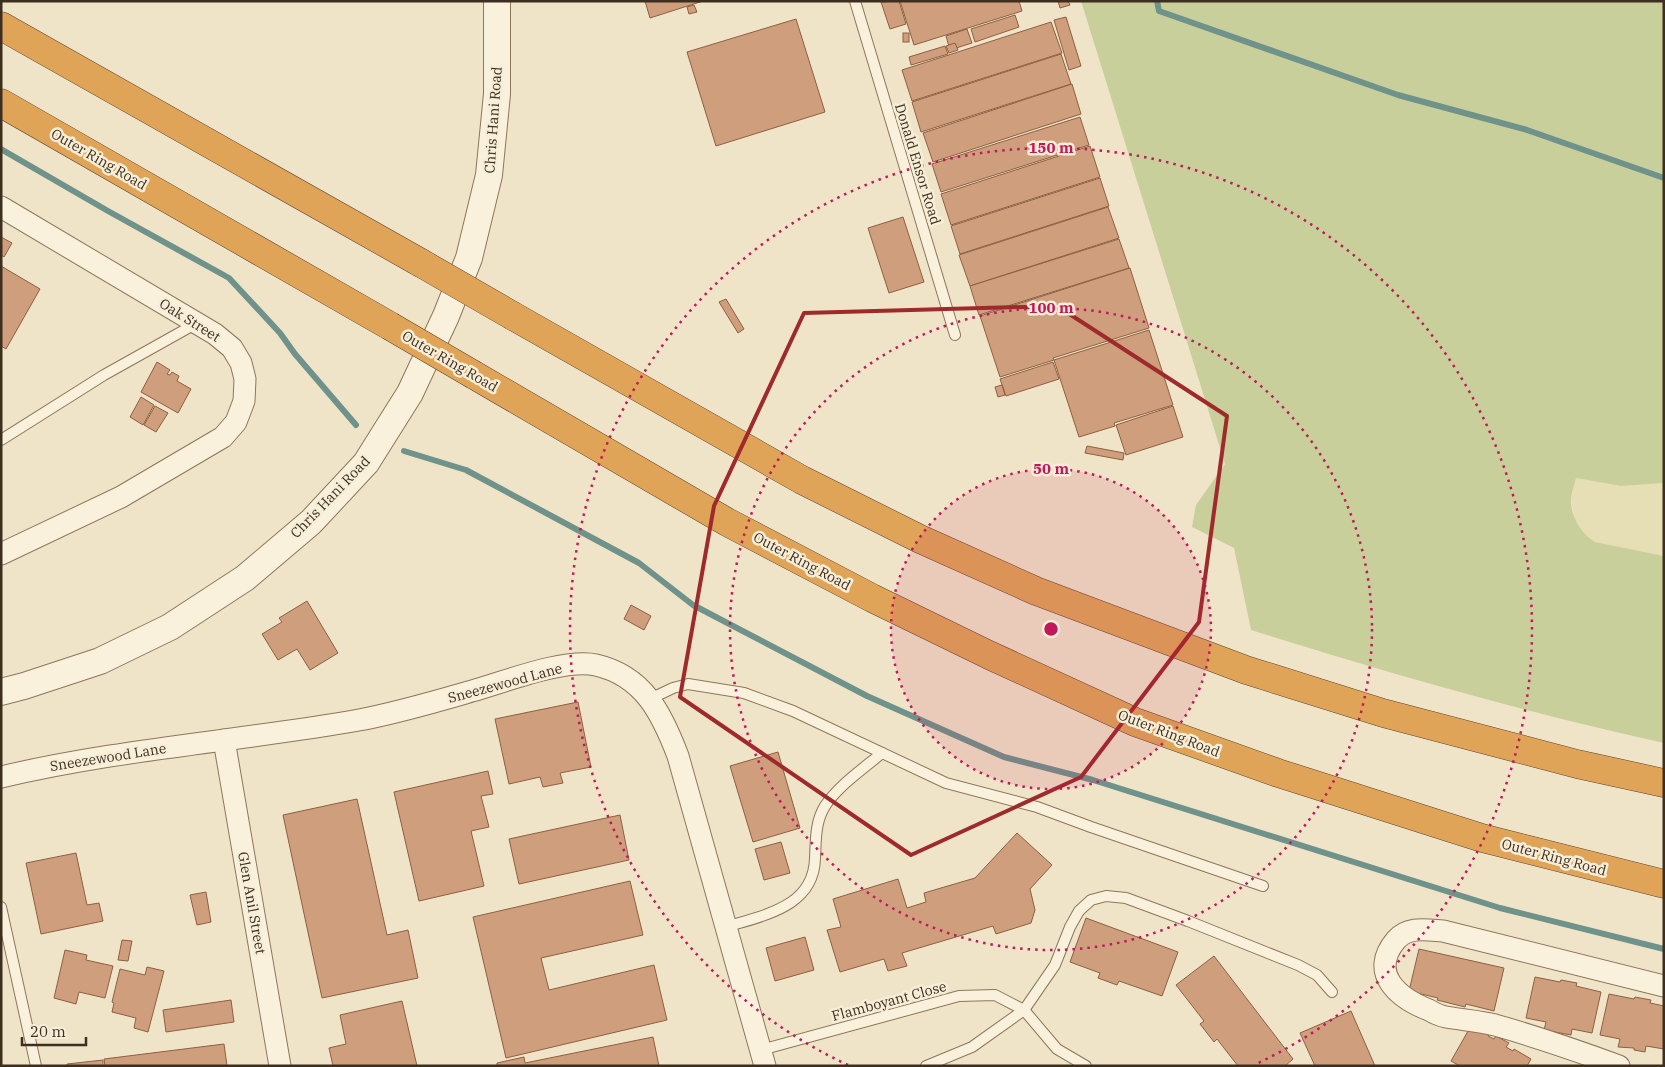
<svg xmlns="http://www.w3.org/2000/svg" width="1665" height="1067" font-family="'IBM Plex Serif',serif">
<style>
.farmland{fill:#e6deb5}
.green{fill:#c9cf9b}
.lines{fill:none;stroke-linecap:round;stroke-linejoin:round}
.stream{stroke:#6f938a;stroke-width:6}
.building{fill:#cf9f7d;stroke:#8d5f41}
.service-casing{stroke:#8d765c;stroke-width:12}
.minor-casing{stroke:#8d765c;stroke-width:23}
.tertiary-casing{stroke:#8d765c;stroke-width:28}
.motorway-casing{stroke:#5b4430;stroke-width:29}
.service{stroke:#faf1dc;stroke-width:10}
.minor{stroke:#faf1dc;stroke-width:21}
.tertiary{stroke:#faf1dc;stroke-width:26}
.motorway{stroke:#e0a458;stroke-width:28}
.motorway-bridge-casing{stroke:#5b4430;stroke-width:29;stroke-linecap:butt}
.motorway-bridge{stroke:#e0a458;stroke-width:28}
.marked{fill:none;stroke:#9e2a2b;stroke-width:4;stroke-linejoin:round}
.ring{fill:none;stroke:#c2185b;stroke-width:2.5;stroke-dasharray:2.5 5}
.labels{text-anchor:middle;stroke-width:5;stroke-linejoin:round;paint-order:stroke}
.street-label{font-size:14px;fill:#3d2e20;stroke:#f7eed8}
.centre{fill:#c2185b;stroke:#f7eed8;stroke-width:2.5}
.ring-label{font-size:15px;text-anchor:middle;font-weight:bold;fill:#c2185b;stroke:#f7eed8;stroke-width:5;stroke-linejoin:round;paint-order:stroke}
</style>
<rect width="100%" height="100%" fill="#f0e4c8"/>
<path class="farmland" d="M1576,478L1621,486L1664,483V556L1595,542L1586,537L1575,519L1571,499Z"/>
<path class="green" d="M1081,1H1664V483L1621,486L1576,478C1575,484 1572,491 1571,498C1570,515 1581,534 1595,542L1664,556V743C1524,712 1387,673 1251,630L1234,548L1192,527L1196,505L1225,464Z"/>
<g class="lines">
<g class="stream">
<path d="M1157,1L1159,11L1398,95L1527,130L1664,178"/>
<path d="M1,149L108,211L229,278L280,333L295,354L356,425"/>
<path d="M404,451L466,470L639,563L693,605L867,696L1004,757L1093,780L1500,908L1664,949"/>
</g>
</g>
<g class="building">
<path d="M645,1H703L650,18Z"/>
<path d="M899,1L906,24L890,29L881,2Z"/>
<path d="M900,1H1019L1022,11L914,45Z"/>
<path d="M1058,1H1068L1070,5L1060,8Z"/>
<path d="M694,5L697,12L689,14L687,7Z"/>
<path d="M1015,15L1019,27L975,42L971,29Z"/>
<path d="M1066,17L1081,66L1069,70L1054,20Z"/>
<path d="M796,19L825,112L716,146L687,52Z"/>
<path d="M1051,22L1062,53L912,101L902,70Z"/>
<path d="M967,29L972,43L950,50L946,36Z"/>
<rect x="903" y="33" width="6" height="9"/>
<path d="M955,43L958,50L949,53L946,46Z"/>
<path d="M945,46L948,54L911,65L909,57Z"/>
<path d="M1061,54L1071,84L921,132L912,102Z"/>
<path d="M1072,84L1081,114L933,162L923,133Z"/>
<path d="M1080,117L1089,145L941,192L932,164Z"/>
<path d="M1090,146L1100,177L951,225L941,194Z"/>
<path d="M1100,178L1109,206L960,254L951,226Z"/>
<path d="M1108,207L1119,238L970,286L959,255Z"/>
<path d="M903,217L924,282L889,293L868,228Z"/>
<path d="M1,237L12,243L4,257L1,255Z"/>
<path d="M1119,239L1129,268L979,315L970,286Z"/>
<path d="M1,266L40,289L6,349L1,346Z"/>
<path d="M1130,268L1149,328L1053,358L1054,360L1000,377L980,316Z"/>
<path d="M726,299L744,329L738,333L719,302Z"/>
<path d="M1149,330L1173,405L1114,423L1115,426L1079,437L1054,360Z"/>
<path d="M157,362L170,370L167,374L170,375L172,372L179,376L177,381L191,389L178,413L141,392Z"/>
<path d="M1053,362L1059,379L1006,396L1000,379Z"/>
<path d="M1002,385L1005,395L998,397L995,387Z"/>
<path d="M141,397L154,405L143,425L130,417Z"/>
<path d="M155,406L168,413L156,432L144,425Z"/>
<path d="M1173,406L1183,437L1126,455L1116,425Z"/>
<path d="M1087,446L1124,453L1123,460L1085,453Z"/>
<path d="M307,601L338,653L310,670L297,649L278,660L262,634L282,622L279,618Z"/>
<path d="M631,605L651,616L644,630L624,619Z"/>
<path d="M578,702L591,767L560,773L563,783L543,787L540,777L509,784L495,719Z"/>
<path d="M778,752L800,828L753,842L730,766Z"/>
<path d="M488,771L493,794L481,796L489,827L471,831L484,886L419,901L394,792Z"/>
<path d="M357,799L387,935L408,930L418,978L322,998L283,815Z"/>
<path d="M620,815L629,860L519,884L509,839Z"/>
<path d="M1017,833L1052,865L1030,889L1035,910L1031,923L996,934L993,926L902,953L907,966L888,971L884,959L840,972L827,930L841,927L833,899L898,879L907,908L926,902L924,893L975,878Z"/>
<path d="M781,842L790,873L764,880L755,849Z"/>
<path d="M76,853L87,905L99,903L103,921L41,934L26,863Z"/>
<path d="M630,881L643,935L541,958L549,990L654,965L667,1020L506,1058L473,917Z"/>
<path d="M206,892L211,922L197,925L190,895Z"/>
<path d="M1086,918L1178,952L1162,996L1119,981L1117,985L1098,978L1100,973L1070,962Z"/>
<path d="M805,937L814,970L775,981L766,948Z"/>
<path d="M122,940L132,941L128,961L118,960Z"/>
<path d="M1419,949L1504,968L1494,1011L1466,1004L1465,1007L1437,1000L1438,998L1409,991Z"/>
<path d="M65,950L87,955L86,960L113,966L105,998L79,992L76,1004L54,998Z"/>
<path d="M1214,956L1293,1059L1285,1066H1238L1217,1039L1214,1042L1200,1024L1204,1021L1176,985Z"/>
<path d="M147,967L164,971L148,1032L134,1028L136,1018L112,1012L114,1003L112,1002L120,969L145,975Z"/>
<path d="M1535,977L1560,982L1561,980L1577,983L1576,986L1601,992L1592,1033L1572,1029L1571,1035L1544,1030L1546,1022L1526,1018Z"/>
<path d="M1609,994L1634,999L1635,997L1651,1000L1650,1003L1664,1006V1049L1646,1046L1645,1052L1634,1050V1048L1618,1047L1620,1039L1600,1035Z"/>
<path d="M231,1000L234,1022L166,1032L163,1010Z"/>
<path d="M402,1001L417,1066H333L329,1048L346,1044L340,1015Z"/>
<path d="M1351,1011L1375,1066H1315L1300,1033Z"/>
<path d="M1472,1024L1489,1034L1488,1036L1494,1039L1496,1036L1509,1043L1506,1047L1513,1051L1514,1049L1531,1059L1527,1066H1460L1451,1061Z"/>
<path d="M653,1037L659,1066H497V1063L524,1057L525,1063Z"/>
<path d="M224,1044L227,1066H105L104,1059Z"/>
<path d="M103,1060V1066H67V1064Z"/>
</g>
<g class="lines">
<defs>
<g id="service">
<path d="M855,1L955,335"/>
<path d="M1,440L104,375L197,323"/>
<path d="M650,699L673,688L688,684L744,693L793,711L946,783L1037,807L1091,827L1263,886"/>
<path d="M1,907L36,1066"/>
<path d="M726,927C764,915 814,907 815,858C816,840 815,822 825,806C838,786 864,768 882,753"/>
<path d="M761,1050L959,996L995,995L1024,1010L1057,1049L1086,1066"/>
<path d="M926,1066L972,1047L1024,1010L1055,965L1070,927L1079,911L1091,900L1106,896L1126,898L1188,921L1298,965L1317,975L1332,992"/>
</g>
<g id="minor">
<path d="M1,207L215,334L232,348L241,363L245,379L244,401L236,422L223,437L121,497L1,554"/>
<path d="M224,740L280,1066"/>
<path d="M1,777C119,749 240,741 359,720C397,713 434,702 472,691C504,682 565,658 596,665C644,676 662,714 678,756L765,1066"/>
<path d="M1619,1066C1578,1051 1537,1037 1495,1025C1479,1021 1463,1020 1446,1017C1440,1016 1434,1013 1429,1010C1398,998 1368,973 1396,940C1408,926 1427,930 1443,931L1664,986"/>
</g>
<path id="tertiary" d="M1,692L24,686L100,661L170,627L245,578L311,522L366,463L410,393L446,316L469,258L489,175L497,94V1"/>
<g id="motorway">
<path d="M1,26L421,263"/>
<path d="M1,103L390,326"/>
<path d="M513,316L802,480L920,539L1036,591L1246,670L1383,713L1577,764L1664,783"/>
<path d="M474,375L727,522L872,598L989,655L1135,722L1278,773L1482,838L1664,884"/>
</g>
</defs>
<use href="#service" class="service-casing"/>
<use href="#minor" class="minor-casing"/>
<use href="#tertiary" class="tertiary-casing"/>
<use href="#motorway" class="motorway-casing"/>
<use href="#service" class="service"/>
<use href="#minor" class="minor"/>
<use href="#tertiary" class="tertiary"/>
<use href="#motorway" class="motorway"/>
<defs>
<g id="motorway-bridge">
<path d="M421,263L513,316"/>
<path d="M390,326L474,375"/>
</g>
</defs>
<use href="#motorway-bridge" class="motorway-bridge-casing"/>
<use href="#motorway-bridge" class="motorway-bridge"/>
</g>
<path class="marked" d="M1057,306L1227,416L1199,622L1081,777L911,855L680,697L714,506L804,313Z"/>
<circle cx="1051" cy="629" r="160" fill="#c2185b" fill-opacity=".12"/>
<g class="ring">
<circle cx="1051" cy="629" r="160"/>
<circle cx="1051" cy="629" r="321"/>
<path d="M848 1065A481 481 0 1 1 1254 1065"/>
</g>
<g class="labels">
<g class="street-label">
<text transform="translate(493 120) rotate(-86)" y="5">Chris Hani Road</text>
<text transform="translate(99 159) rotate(30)" y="5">Outer Ring Road</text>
<text transform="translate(918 164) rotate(73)" y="5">Donald Ensor Road</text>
<text transform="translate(190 320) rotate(32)" y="5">Oak Street</text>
<text transform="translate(450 361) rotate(30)" y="5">Outer Ring Road</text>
<text transform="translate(330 497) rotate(-46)" y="5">Chris Hani Road</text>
<text transform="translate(802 561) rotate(28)" y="5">Outer Ring Road</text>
<text transform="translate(505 683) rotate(-15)" y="5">Sneezewood Lane</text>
<text transform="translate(1169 733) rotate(21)" y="5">Outer Ring Road</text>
<text transform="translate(108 757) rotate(-9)" y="5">Sneezewood Lane</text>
<text transform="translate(1554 857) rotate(15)" y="5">Outer Ring Road</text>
<text transform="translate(252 903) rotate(80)" y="5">Glen Anil Street</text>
<text transform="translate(889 1001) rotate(-15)" y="5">Flamboyant Close</text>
</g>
</g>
<circle cx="1051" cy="629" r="8" class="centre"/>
<g class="ring-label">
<text x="1051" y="153">150 m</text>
<text x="1051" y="313">100 m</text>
<text x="1051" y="474">50 m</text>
</g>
<rect width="1665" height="1067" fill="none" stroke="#3d2e20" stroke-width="5"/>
<path d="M22 1037v8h64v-8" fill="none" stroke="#3d2e20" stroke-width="2.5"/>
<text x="30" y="1037" font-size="15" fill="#3d2e20" stroke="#f7eed8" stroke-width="4" paint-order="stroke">20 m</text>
</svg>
